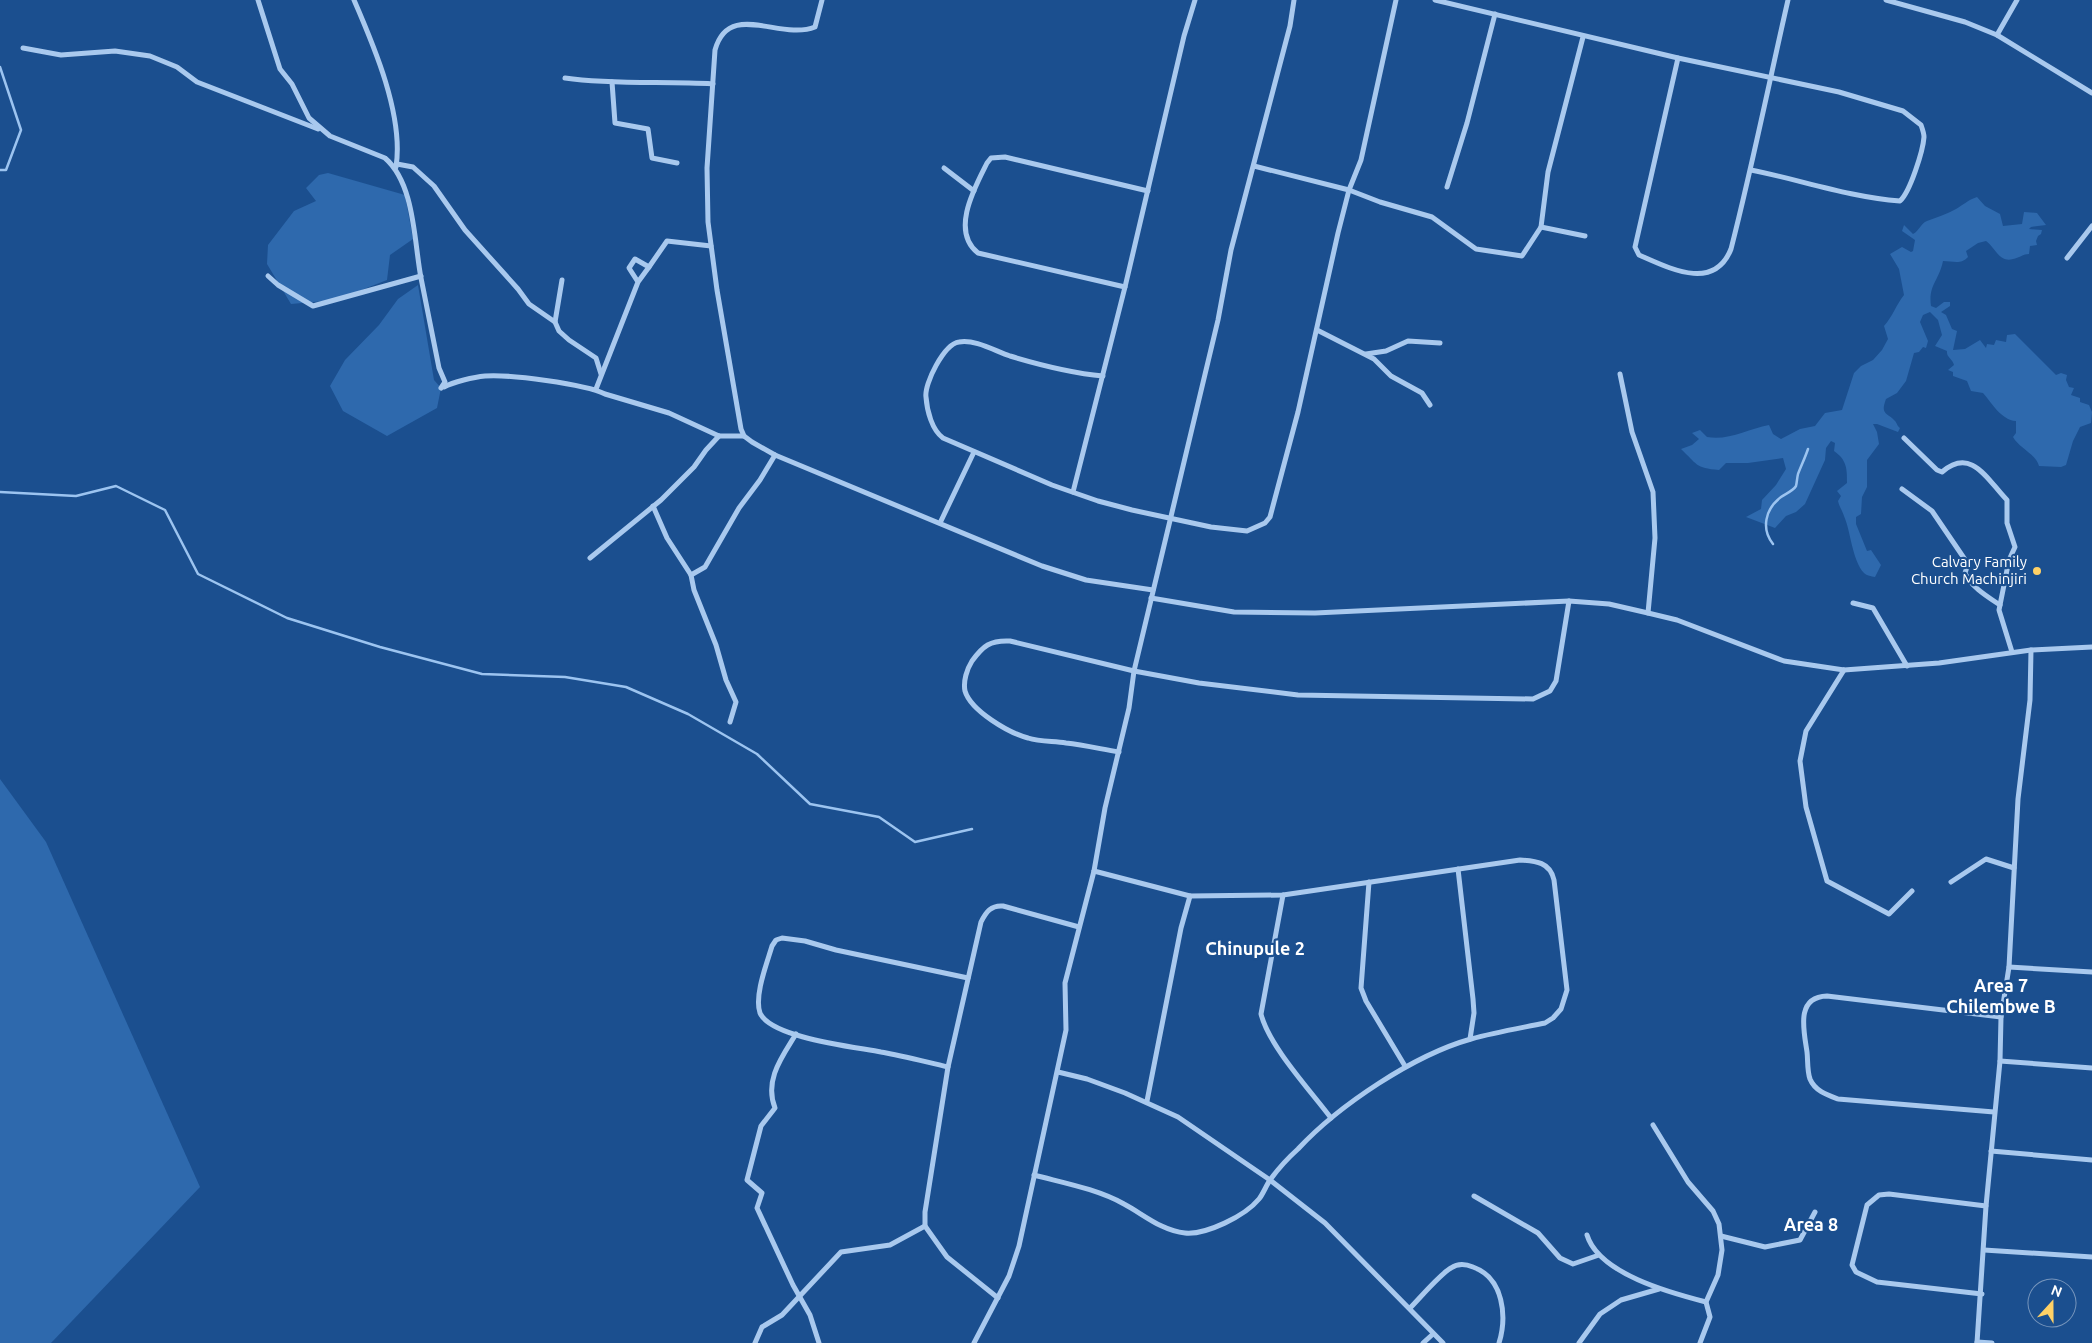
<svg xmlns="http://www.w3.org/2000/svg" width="2092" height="1343" font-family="Ubuntu,sans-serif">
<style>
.green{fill:#2e69ad}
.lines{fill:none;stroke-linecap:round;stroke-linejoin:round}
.stream{stroke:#9cc4f0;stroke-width:2.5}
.street{stroke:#a9c9ee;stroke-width:5}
.poi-dot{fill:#ffd166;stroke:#1b4f8f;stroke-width:2}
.labels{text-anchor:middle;stroke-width:4.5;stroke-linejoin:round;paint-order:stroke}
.poi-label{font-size:15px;fill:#fff;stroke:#1b4f8f;text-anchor:end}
.quarter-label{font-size:18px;font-weight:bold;fill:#fff;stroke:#1b4f8f}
</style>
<rect width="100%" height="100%" fill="#1b4f8f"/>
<g class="green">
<path d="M328,173L405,195L413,239L390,255L387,280L336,300L291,304L267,264L268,245L294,211L316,201L306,188L319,175Z"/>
<path d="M1977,197L1985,206L2000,214L2003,226L2022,224L2024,212L2037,213L2046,225L2031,227L2029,229L2042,230L2041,234L2038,236L2036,241L2037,245L2030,246L2029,254C2023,254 2019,258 2013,259C1999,263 1995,247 1986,241L1978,243L1966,251L1968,257C1961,265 1953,261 1943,261C1939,281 1928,285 1931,306L1936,308L1944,302H1950V306L1941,312L1946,315L1952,329L1957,331L1953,350L1965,349L1980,340L1986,348L1987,344L1994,345L1996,340L2006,342L2007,335L2015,334L2056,375L2061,373L2067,375L2066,380L2069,387L2074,388L2071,395L2080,398V402L2089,405L2092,412L2091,423L2080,427L2073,441L2066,465L2061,467L2039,466C2036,454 2019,448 2013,437L2016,433V421C2001,420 1992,403 1983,393L1971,391L1967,381L1953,376V372L1948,370L1954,365C1953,359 1946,357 1947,351L1935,346L1942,335L1938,320L1930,312L1923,315L1920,322L1928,341L1926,348L1923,347L1919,352L1914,353L1906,381L1897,393L1886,399C1880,415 1887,412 1895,421C1897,423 1897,426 1900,428L1898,432L1877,424H1873L1877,432L1879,444L1867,460V487L1862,497L1861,514L1856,517V524L1867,551L1871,550L1881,565L1875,577C1871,576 1867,576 1864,573C1852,560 1851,532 1844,516C1842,510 1839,506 1838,501L1841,496L1837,491L1847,483C1847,469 1847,460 1834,451L1835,443L1831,441L1826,448L1825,460L1805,504L1796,512L1786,516L1775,528L1746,517L1761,509L1762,500L1776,485L1786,469L1783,458L1748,463H1726L1719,470C1695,468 1697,464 1681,449L1692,445L1699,439L1692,433L1700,430L1707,437C1728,441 1748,429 1769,425L1773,434L1781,439L1800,429L1815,426L1825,413L1842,410L1854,373L1861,366L1873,360L1882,350L1888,339L1884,326C1893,316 1896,305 1904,295L1899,269L1890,254L1902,247L1911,252L1913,251L1915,240L1902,231L1904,225L1913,234C1919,231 1921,223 1927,221C1937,217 1947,214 1956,209C1963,205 1968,200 1977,197Z"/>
<path d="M418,285L434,380L441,388L437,408L387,436L343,411L330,386L345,360L379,325L398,299Z"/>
<path d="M0,779L46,842L200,1187L51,1343H0Z"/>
</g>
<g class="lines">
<g class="stream">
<path d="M0,67L21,130L6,170H0"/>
<path d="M0,492L76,496L116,486L165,510L198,574L287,618L380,647L482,674L565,677L626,687L688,714L757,754L810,804L879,817L915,842L972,829"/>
<path d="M1773,544C1761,529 1765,509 1781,497C1785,494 1793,491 1796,486C1797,482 1797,478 1798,474C1801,466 1805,458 1808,449"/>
</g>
<g class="street">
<path d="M258,0L280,69L292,84L309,118L330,136L385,158C415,184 414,242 421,278C427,308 433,338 439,368L445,382L441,388"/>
<path d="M354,0C374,46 404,116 396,167"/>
<path d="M822,0L815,27C780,41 729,0 715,50L707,168L708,222L717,290L741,429L744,436L752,442L775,455L1042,566L1086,580L1153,590"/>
<path d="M1435,0L1678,58L1839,92L1903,111L1921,125C1922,128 1924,133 1924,137C1923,151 1910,192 1900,201C1849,197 1801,180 1751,170"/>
<path d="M1886,0L1965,22L1997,35L2092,93"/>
<path d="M1997,35L2017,0"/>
<path d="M23,48L61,55L115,51L150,56L177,67L197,82L318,129"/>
<path d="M1678,58L1635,247L1639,255C1669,268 1714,292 1731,249C1752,167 1769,83 1788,0"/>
<path d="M565,78C614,85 664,81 713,84"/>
<path d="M612,82L615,123L648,129L652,158L677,163"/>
<path d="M397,164L413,167L434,186L465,230L518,289L529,304L555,322"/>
<path d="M1254,166L1349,190L1380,202L1432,217L1476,249L1522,256L1541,227L1548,172L1583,37"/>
<path d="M944,168L974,191"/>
<path d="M1447,187L1467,123L1495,14"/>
<path d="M1541,227L1585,236"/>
<path d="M2067,258L2092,226"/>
<path d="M649,267L667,241L711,246"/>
<path d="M268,276L278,285L313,306L421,276"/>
<path d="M562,280L555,322L559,331L569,340L596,358L601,374"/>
<path d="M1125,287L978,253C950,231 975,187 987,163L991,158L1005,157L1148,191"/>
<path d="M1317,330L1374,359L1391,376L1422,393L1430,405"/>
<path d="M1366,354L1386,351L1408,341L1440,343"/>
<path d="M1620,374L1632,432L1653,492L1655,538L1648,613"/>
<path d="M1103,376C1071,373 1040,365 1010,356C995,351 975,339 959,342C944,344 924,384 926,397C927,411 932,430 943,438L1052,485L1098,501L1132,510L1211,527L1247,531L1265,523L1270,517L1298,412L1338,233L1349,190L1361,160L1396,0"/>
<path d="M444,387C453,382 474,377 485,376C508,374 585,384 605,394L669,413L719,436H744"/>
<path d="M596,389L638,282L629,268L635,259L649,267L638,282"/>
<path d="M1904,438L1937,470L1942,472C1972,446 1988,481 2007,500V523L2015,547L2009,560L1999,610L2012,652"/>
<path d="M1902,489L1932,511L1968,564L1965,573C1971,587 1988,597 2000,605"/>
<path d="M1073,492L1125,287L1184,36L1195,0"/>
<path d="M653,506L667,538L691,575L694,590L716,645L726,680L736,702L730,722"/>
<path d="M940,523L974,452"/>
<path d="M590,558L661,500L694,467L706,450L719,436"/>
<path d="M691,575L705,567L739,508L760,480L775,455"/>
<path d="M1151,598L1234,612L1315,613L1569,601L1609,604L1648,613L1677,620L1784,661L1844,670L1939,663L2031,650L2092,647"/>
<path d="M1853,603L1873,608L1907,666"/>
<path d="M1844,670L1806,731L1800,761L1806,807L1827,881L1889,914L1912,891"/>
<path d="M1119,752C1101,749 1084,745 1066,743C1053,741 1040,742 1028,738C1009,733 971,711 965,691C963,681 967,669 972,661C983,646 990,640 1010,641L1134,671L1199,683L1298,695L1533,699L1550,691L1556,681L1569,601"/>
<path d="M1458,869L1473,999L1474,1013L1470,1039"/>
<path d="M1369,882L1361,988L1366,1001L1405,1066"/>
<path d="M1951,882L1986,859L2014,868"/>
<path d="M1283,895L1261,1014C1269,1046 1310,1090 1331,1118"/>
<path d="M2009,967L2092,972"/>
<path d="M796,1034C782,1057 764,1080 775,1108L761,1126L747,1180L762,1193L757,1208L793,1285L810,1315L819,1343"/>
<path d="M2000,1061L2092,1068"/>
<path d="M948,1067C926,1062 904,1056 881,1052C856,1047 771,1038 760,1013C754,996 767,963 772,946L776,940L782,938L805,941L836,950L968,978"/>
<path d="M1058,1072L1087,1079L1125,1093L1178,1117L1270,1180L1325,1223L1443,1343"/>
<path d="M1147,1101L1181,928L1190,896"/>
<path d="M1994,1112L1838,1099C1827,1095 1815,1091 1810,1079C1807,1071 1808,1060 1807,1052C1804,1031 1795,997 1827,996L2001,1017"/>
<path d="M1653,1125L1688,1182L1713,1211L1719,1224L1722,1250L1718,1275L1706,1302L1710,1317L1700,1343"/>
<path d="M1991,1151L2092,1160"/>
<path d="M1034,1175C1064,1183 1097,1189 1124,1204C1143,1214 1162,1231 1185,1233C1206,1235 1245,1216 1259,1199C1263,1194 1266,1186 1270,1180C1278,1169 1288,1158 1298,1149C1339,1105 1414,1055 1471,1039C1496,1032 1521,1028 1545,1023L1553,1018L1561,1009L1567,990L1554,880C1550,862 1536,861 1520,860L1283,895L1190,896L1094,871"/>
<path d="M1474,1196L1538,1233L1560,1258L1573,1264L1599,1255"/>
<path d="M1587,1235C1599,1274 1671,1293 1706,1302"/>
<path d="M1721,1236L1765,1247L1800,1240L1815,1212"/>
<path d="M1984,1250L2092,1257"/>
<path d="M1982,1294L1877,1282L1856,1272L1852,1265L1867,1205L1879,1195L1889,1194L1986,1206"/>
<path d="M998,1298L947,1257L925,1226V1212L948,1067L981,922C986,912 991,905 1003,906L1079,927"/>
<path d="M1410,1308C1420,1298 1440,1274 1451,1268C1458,1263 1466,1264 1473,1267C1504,1278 1507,1317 1499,1343"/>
<path d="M1977,1342L1992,1343"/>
<path d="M755,1343L762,1327L782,1315L841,1252L890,1245L925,1226"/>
<path d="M974,1343L1009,1276L1019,1246L1066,1030L1065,983L1094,871L1105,808L1129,708L1134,671L1218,320L1231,250L1290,26L1294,0"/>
<path d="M1423,1343L1433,1334"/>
<path d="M1579,1343L1600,1314L1621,1300L1659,1289"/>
<path d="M1977,1343L1986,1206L2000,1061L2001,1017L2009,967L2018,799L2030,700L2031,650"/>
</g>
</g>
<circle class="poi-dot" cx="2037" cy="571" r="5"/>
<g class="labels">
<g class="poi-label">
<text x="2027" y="567">Calvary Family<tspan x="2027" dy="17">Church Machinjiri</tspan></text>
</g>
<g class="quarter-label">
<text x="1255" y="955">Chinupule 2</text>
<text x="2001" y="992">Area 7<tspan x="2001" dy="21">Chilembwe B</tspan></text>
<text x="1811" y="1231">Area 8</text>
</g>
</g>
<g transform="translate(2052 1303) rotate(21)"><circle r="24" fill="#1b4f8f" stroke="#7695bc"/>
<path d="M0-4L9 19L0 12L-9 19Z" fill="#ffd166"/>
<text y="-8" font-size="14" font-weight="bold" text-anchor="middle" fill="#ffffff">N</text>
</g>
</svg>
